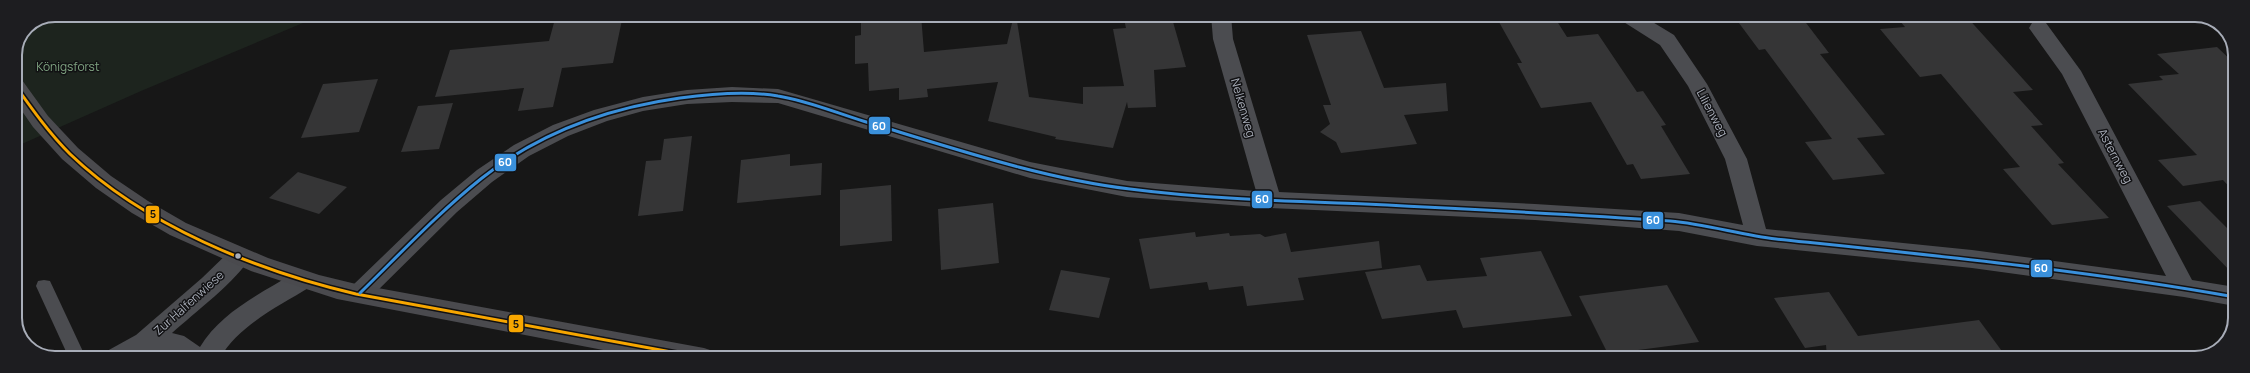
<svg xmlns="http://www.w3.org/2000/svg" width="2250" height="373" font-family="Manrope,sans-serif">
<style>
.green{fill:#1d241e}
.building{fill:#353536}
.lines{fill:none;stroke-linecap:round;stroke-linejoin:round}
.service{fill:#4b4c50;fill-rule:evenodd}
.minor{fill:#4b4c50;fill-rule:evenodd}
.secondary{fill:#4a4a4e;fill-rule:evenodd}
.bus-1-casing{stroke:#111113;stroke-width:6}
.bus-2-casing{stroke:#111113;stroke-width:6}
.bus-1{stroke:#f7a600;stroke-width:3}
.bus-2{stroke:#3a90db;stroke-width:3}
.bus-dot{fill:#a8adb8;stroke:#111113;stroke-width:1.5}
.labels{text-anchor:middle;stroke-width:3;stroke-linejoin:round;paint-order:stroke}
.park-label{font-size:12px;fill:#7fa381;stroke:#111113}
.street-label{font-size:12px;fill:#a8adb8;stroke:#111113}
.rim{fill:none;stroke:#a8adb8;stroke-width:2}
.line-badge{stroke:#111113;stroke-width:1.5}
.badge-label{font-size:11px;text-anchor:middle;font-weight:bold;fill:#fff}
.pale-badge-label{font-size:11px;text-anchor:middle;font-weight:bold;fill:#111}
</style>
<rect width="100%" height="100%" fill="#171717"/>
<path class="green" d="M55,15H322L141,91L15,147V55L27,27Z"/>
<g class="building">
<path d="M602,15H623L613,63L562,68L553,107L518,111L524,88L435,97L450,50L549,41L555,19Z"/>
<path d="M861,15H921L924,52L1007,44L1014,15H1016L1029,97L1083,104V87L1124,86L1113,29L1126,28L1123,15H1171L1186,67L1154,70L1156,107L1128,108L1127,102L1113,148L1055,139L1056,137L988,121L998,82L927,89L928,97L899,100V88L869,91L868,63L855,64V36L861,35Z"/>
<path d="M1495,15H1553L1567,37L1598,34L1637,92L1643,91L1666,125L1661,126L1690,174L1641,179L1633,164L1627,165L1591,102L1541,108L1517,63H1522Z"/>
<path d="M1733,15H1800L1829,53L1820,54L1885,135L1857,138L1885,174L1833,180L1805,142L1832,139L1765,49L1759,50Z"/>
<path d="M1965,15L2033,90L2013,92L2043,125L2031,126L2064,163L2058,164L2109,218L2052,225L2003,169L2020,167L1941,74L1920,77L1880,29L1905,27L1900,21Z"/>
<path d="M1361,31L1384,88L1446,83L1448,111L1404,115L1417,144L1341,153L1336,142L1320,132L1330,124L1323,105H1331L1307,35Z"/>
<path d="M2217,47L2235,64V193L2223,180L2183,186L2158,160L2197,155L2128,84L2163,80L2159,76L2179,74L2157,54Z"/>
<path d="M378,79L359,132L301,138L323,84Z"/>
<path d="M453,103L439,149L401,152L418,106Z"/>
<path d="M692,136L683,211L638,216L646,161L661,160L664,139Z"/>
<path d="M790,154V166L822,163L821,195L737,203L741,160Z"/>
<path d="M298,172L347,187L319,214L269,198Z"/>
<path d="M891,185L892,241L840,246V190Z"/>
<path d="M2200,201L2235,236V276L2167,206Z"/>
<path d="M993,203L999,263L941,270L938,209Z"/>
<path d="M1195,232L1196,237L1229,233L1230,236L1260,234L1265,237L1286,233L1291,252L1379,241L1382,268L1298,278L1304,300L1247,306L1243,286L1209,290L1207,282L1150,289L1139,239Z"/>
<path d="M1541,251L1572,316L1463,328L1456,310L1382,319L1365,272L1420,265L1427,281L1487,276L1480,258Z"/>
<path d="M1061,270L1110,278L1099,318L1049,310Z"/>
<path d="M1667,285L1699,342L1608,354L1579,296Z"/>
<path d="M1829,292L1858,336L1979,320L2007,358H1827L1826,345L1805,348L1774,298Z"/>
</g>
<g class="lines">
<path class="service" d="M44,280L50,281L86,358H69L36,286L38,281Z"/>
<g class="minor">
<path d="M1211,15H1231L1233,39L1279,192L1535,204L1679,213L1743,225L1725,159L1688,86L1660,45L1619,19L1617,15H1641L1674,35L1707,84L1747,159L1766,229L1972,250L2166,276L2062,74L2029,28L2032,23L2039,22L2046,23L2081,71L2192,280L2235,287V306L2184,297L1972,268L1757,246L1679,231L1535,220L1270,208L1127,197L1030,178L778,103L732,102L687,104L643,111L607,121L568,136L529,156L492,182L457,212L368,300L360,303L352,300L348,293L352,286L441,200L477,170L514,145L553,125L594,110L643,97L687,90L732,87L778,89L1030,162L1127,181L1256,191L1213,39Z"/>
<path d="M239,247L247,250L251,256C238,280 193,314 172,333L184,336L200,347C221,312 260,294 294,273L302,271L310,273L314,280L310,287C279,306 239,325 220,358H177L170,353L148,352L139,358H104L107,351L136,335L202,278L231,250Z"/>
</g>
<path class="secondary" d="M15,78L22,80L48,116L78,148L111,176L148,201L186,223L268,258L319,275L356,284L704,348L713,351L716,358H645L577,345L337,299L251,271L170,235L132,213L96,188L62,159L33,127L15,101Z"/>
<defs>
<path id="bus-1" d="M15,85C32,109 49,133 70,154C144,225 257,271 356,294L704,358"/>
<path id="bus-2" d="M360,293C400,254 438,213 482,178C539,133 608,108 680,98C709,94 749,91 778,96C805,100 837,113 863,121C950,147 1039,178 1130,189C1207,199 1287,201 1365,204C1467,209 1568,214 1670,221C1706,224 1741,235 1776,239C1930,255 2083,270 2235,297"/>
</defs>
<use href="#bus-1" class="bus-1-casing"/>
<use href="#bus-2" class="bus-2-casing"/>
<use href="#bus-1" class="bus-1"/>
<use href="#bus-2" class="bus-2"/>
</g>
<circle class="bus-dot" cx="238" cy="256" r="3.5"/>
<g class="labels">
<g class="park-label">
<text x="68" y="71">Königsforst</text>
</g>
<g class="street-label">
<text transform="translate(1243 108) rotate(74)" y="4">Nelkenweg</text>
<text transform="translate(1712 113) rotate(62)" y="4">Lilienweg</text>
<text transform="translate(2115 156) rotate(62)" y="4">Asternweg</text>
<text transform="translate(189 303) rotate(-42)" y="4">Zur Halfenwiese</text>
</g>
</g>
<path d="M0 0H2250V373H0ZM55 22H2195A33 33 0 0 1 2228 55V318A33 33 0 0 1 2195 351H55A33 33 0 0 1 22 318V55A33 33 0 0 1 55 22Z" fill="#1d1d20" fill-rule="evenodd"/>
<path class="rim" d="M55 22H2195A33 33 0 0 1 2228 55V318A33 33 0 0 1 2195 351H55A33 33 0 0 1 22 318V55A33 33 0 0 1 55 22Z"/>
<g class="line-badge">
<rect x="868" y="116" width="23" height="19" rx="4" fill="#3a90db"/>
<rect x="494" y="153" width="23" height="19" rx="4" fill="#3a90db"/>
<rect x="1251" y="190" width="22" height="19" rx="4" fill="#3a90db"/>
<rect x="145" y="205" width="15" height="19" rx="4" fill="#f7a600"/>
<rect x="1642" y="211" width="22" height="19" rx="4" fill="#3a90db"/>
<rect x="2030" y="259" width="23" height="19" rx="4" fill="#3a90db"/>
<rect x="508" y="314" width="16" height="19" rx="4" fill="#f7a600"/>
</g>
<g class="badge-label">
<text x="879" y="130">60</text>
<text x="505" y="166">60</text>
<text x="1262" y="203">60</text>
<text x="1653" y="224">60</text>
<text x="2041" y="272">60</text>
</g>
<g class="pale-badge-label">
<text x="153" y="218">5</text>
<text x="516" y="328">5</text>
</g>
</svg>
